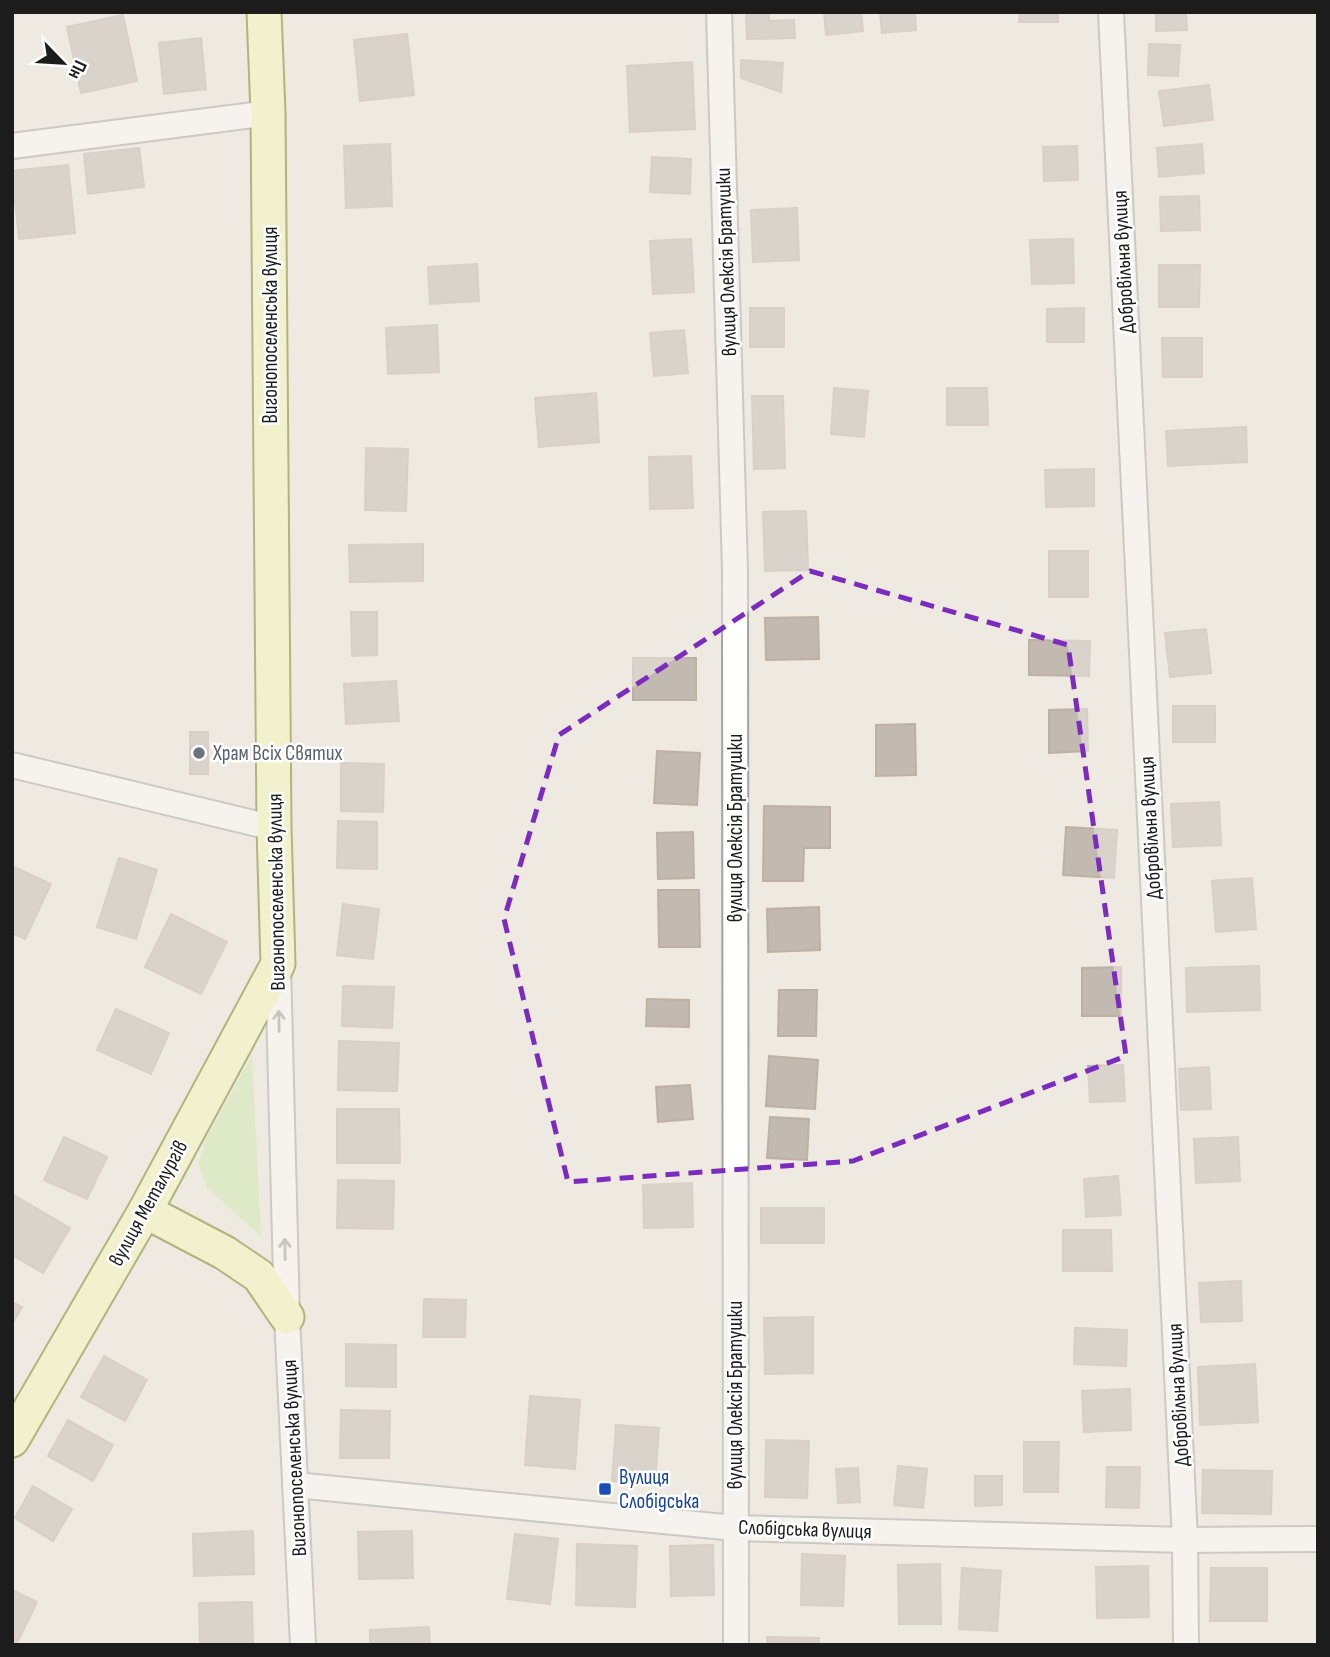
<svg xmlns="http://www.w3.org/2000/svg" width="1330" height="1657" font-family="'Sofia Sans Condensed',sans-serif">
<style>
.grass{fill:#c7e9a6}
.building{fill:#c2b9b1;stroke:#bfb0a4;stroke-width:2}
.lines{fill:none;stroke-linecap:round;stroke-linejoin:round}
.minor-casing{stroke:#a3a3a3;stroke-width:28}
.secondary-casing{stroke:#677303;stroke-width:37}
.minor{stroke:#fff;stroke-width:24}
.secondary{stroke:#f7fab3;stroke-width:33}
.oneway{stroke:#999}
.marked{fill:none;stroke:#7b2cbf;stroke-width:5;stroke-dasharray:14 9;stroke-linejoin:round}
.worship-dot{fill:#6b7280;stroke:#fff;stroke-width:2.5}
.transit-dot{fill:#1a4fb4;stroke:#fff;stroke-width:2.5}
.labels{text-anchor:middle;stroke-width:5;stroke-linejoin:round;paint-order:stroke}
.street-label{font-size:21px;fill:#1c1c1c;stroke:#fff}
.worship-label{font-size:21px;fill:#5b616d;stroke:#fff;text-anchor:start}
.transit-label{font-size:21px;fill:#164399;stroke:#fff;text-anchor:start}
</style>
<rect width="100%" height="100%" fill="#eee9e1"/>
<path class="grass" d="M252,1056L261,1237L207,1187L198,1164L206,1139Z"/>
<g class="building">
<path d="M746,12H769V21L794,20L795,38L747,39Z"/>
<path d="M824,12H861L863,31L826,35Z"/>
<path d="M880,12H915L916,30L882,33Z"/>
<path d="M1020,12H1058V22H1019Z"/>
<path d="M1156,12H1186L1187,30L1156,31Z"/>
<path d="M123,15L137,81L81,93L67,27Z"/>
<path d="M407,34L414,95L360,101L354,40Z"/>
<path d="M201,38L206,89L164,94L159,43Z"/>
<path d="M1149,44L1180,45L1178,76L1148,75Z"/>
<path d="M741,60L783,63L781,92L741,78Z"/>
<path d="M692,62L695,129L630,132L627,66Z"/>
<path d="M1209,85L1213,120L1164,126L1159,91Z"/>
<path d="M390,144L392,206L346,208L344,146Z"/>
<path d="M1202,144L1204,173L1159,177L1157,148Z"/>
<path d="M1077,146L1078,180L1044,181L1043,147Z"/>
<path d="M139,148L144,187L88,194L84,154Z"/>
<path d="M652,157L691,159L690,194L650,192Z"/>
<path d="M68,165L75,233L19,239L12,171Z"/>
<path d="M1199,196L1200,230L1161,231L1160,197Z"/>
<path d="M797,208L799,260L753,262L751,210Z"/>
<path d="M691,239L694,292L653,294L650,241Z"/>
<path d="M1073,239L1074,283L1032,284L1030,240Z"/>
<path d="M477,264L479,301L430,304L428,267Z"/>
<path d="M1159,265H1200L1199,307H1159Z"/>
<rect x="750" y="308" width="34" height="39"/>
<path d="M1084,308V342H1047V309Z"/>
<path d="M437,325L439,372L388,374L386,328Z"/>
<path d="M684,330L688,373L654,376L650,333Z"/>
<path d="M1162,338H1202V377H1163Z"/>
<path d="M834,388L868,391L864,437L831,434Z"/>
<path d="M947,388H987L988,425H947Z"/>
<path d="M596,393L599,442L539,447L535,398Z"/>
<path d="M752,396H783L785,468L754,469Z"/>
<path d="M1246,427L1247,462L1168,466L1166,431Z"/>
<path d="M366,448L408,449L406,511L365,510Z"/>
<path d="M691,456L693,508L650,509L649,457Z"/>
<path d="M1094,469V506L1046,507L1045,470Z"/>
<path d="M806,511L808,570L765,571L763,512Z"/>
<path d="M423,544V581L350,582L349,545Z"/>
<rect x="1049" y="551" width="39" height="46"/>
<path d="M351,612H377V655L352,656Z"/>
<path d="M818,617L819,659L766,660L765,618Z"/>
<path d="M1206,629L1211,673L1170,677L1165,633Z"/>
<path d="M1029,640L1090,641L1089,676L1029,675Z"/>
<rect x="633" y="658" width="63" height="42"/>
<path d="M396,681L399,721L346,724L344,684Z"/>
<rect x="1173" y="706" width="42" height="36"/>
<path d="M1087,709L1088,751L1049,753V710Z"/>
<path d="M915,724L916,775L876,776V725Z"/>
<rect x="190" y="732" width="18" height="42"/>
<path d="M657,751L700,753L697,805L654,803Z"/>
<path d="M341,763L384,764L383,812L341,811Z"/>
<path d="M1219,802L1221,845L1173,847L1171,804Z"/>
<path d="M764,806L830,807V848H804L803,881H763Z"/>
<path d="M338,821L377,822V869L337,868Z"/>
<path d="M1066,827L1117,830L1114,878L1063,875Z"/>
<path d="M693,832L694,878L658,879L657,833Z"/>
<path d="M119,858L157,870L136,939L97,927Z"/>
<path d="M12,866L51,884L25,939L12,933Z"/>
<path d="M1252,878L1256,929L1216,932L1212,881Z"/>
<path d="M658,890H699L700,947H659Z"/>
<path d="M343,904L379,909L373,959L337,955Z"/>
<path d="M819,907L820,950L768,952L767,909Z"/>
<path d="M171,914L227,942L201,994L145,967Z"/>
<path d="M1259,966L1260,1010L1187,1012L1186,968Z"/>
<path d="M1121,967V1016H1082V968Z"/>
<path d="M343,986L394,987L392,1028L342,1026Z"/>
<path d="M779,990H817L816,1036H778Z"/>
<path d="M647,999L689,1000V1027L646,1026Z"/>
<path d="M116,1009L169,1033L151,1074L97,1050Z"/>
<path d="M339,1041L399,1043L397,1091L338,1090Z"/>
<path d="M769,1056L818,1060L815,1109L766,1106Z"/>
<path d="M1123,1065L1125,1101L1090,1102L1088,1066Z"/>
<path d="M1209,1067L1211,1109L1181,1110L1179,1069Z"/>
<path d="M690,1085L693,1119L658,1122L656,1087Z"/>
<path d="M337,1109H399L400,1163H337Z"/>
<path d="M770,1117L809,1119L807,1160L767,1158Z"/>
<path d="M64,1137L107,1157L87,1199L44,1180Z"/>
<path d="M1238,1137L1240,1181L1196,1183L1194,1139Z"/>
<path d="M1118,1176L1121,1215L1086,1217L1084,1179Z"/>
<path d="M338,1180L394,1181L393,1229L337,1228Z"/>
<path d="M692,1183L693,1227L644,1228L643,1185Z"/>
<path d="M12,1194L70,1228L43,1273L12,1255Z"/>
<rect x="761" y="1208" width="63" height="35"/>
<path d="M1063,1230H1111L1112,1271H1063Z"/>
<path d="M1241,1281L1242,1321L1201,1322L1199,1283Z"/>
<path d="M424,1299L466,1300L465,1337H423Z"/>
<path d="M12,1302L22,1307L12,1324Z"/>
<path d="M813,1317V1373L765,1374L764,1318Z"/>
<path d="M1075,1328L1127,1330L1126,1366L1074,1364Z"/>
<path d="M346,1344L396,1345V1387L346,1386Z"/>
<path d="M104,1356L147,1380L125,1421L81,1397Z"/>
<path d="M1255,1364L1258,1422L1200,1425L1198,1367Z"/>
<path d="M1130,1389L1131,1430L1084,1432L1082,1391Z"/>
<path d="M530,1396L580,1400L575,1469L525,1465Z"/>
<path d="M341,1410L390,1411L389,1458H340Z"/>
<path d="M68,1420L113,1445L93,1481L48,1456Z"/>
<path d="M616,1425L659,1428L655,1484L612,1481Z"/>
<path d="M766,1440L809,1441L807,1498L765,1497Z"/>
<path d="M1024,1442H1059L1058,1492H1024Z"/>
<path d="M898,1466L927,1469L923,1508L894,1505Z"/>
<path d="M1107,1467H1140L1139,1508L1106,1507Z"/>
<path d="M858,1468L860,1502L838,1503L836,1469Z"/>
<path d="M1203,1470L1272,1471L1271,1514L1202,1513Z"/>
<path d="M975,1476H1002V1505L975,1506Z"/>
<path d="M33,1486L72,1509L53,1541L15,1518Z"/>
<path d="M253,1531L254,1574L194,1576L193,1534Z"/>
<path d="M412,1531L413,1578L359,1579L358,1532Z"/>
<path d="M515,1534L558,1539L550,1604L507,1599Z"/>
<path d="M577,1544L637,1546L635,1607L576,1605Z"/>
<path d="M713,1545L714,1595L671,1596L670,1546Z"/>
<path d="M802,1554L845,1556L843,1606L801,1605Z"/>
<path d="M940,1564L941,1624H899L898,1565Z"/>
<path d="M1148,1566L1149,1617L1097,1618L1096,1567Z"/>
<path d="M962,1568L1001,1571L997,1631L959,1629Z"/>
<path d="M1211,1568H1267V1621H1210Z"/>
<path d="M12,1590L37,1602L16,1645H12Z"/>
<path d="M252,1602L253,1645H200L199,1603Z"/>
<path d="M429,1627L430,1645H370V1630Z"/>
<path d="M767,1637L819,1638V1645H767Z"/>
</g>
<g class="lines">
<defs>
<g id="minor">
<path d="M719,12L735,571L736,1645"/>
<path d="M1111,12L1185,1540L1186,1645"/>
<path d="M12,146L268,113"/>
<path d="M12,765L274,828"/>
<path d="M278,964L287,1317L303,1645"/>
<path d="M295,1485L735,1528L1185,1540L1318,1539"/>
</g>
<g id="secondary">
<path d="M145,1211L225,1253L259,1276L287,1317"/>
<path d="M12,1440L145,1211L278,964L274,828L268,113L264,12"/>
</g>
</defs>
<use href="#minor" class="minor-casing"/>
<use href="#secondary" class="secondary-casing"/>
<use href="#minor" class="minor"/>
<use href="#secondary" class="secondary"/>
</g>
<defs><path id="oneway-shaft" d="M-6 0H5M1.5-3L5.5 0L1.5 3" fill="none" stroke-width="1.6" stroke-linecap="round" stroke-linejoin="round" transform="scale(1.75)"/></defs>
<g class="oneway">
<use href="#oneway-shaft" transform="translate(279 1021) rotate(-91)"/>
<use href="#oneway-shaft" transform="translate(285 1249) rotate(-91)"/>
</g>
<path d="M0 0H1330V1657H0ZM810,571L1068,645L1126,1056L853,1161L568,1182L504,919L559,735Z" fill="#eee9e1" fill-opacity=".55" fill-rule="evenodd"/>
<path class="marked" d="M810,571L1068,645L1126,1056L853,1161L568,1182L504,919L559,735Z"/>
<circle class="worship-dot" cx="199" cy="753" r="7"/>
<rect class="transit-dot" x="598" y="1482" width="14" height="14" rx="3.5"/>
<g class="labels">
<g class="street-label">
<text transform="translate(726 262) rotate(-92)" y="7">вулиця Олексія Братушки</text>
<text transform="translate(1123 262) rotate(-93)" y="7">Добровільна вулиця</text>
<text transform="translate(270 325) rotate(-90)" y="7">Вигонопоселенська вулиця</text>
<text transform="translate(735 828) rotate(-90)" y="7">вулиця Олексія Братушки</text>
<text transform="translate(1150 828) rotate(-93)" y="7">Добровільна вулиця</text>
<text transform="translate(276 892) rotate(-91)" y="7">Вигонопоселенська вулиця</text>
<text transform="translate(148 1203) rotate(-61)" y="7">вулиця Металургів</text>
<text transform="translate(735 1395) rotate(-90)" y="7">вулиця Олексія Братушки</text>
<text transform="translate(1178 1395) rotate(-93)" y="7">Добровільна вулиця</text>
<text transform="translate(294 1458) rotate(-93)" y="7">Вигонопоселенська вулиця</text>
<text transform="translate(805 1529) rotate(2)" y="7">Слобідська вулиця</text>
</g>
<g class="worship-label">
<text x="213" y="760">Храм Всіх Святих</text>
</g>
<g class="transit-label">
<text x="619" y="1484">Вулиця<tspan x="619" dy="24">Слобідська</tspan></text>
</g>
</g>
<rect width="1330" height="1657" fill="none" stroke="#1c1c1c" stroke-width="28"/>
<g transform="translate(63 63) rotate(115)" stroke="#ffffff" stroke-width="5" paint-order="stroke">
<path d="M0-5L12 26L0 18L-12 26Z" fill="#1c1c1c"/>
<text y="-10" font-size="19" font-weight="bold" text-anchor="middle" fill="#1c1c1c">Пн</text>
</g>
</svg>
